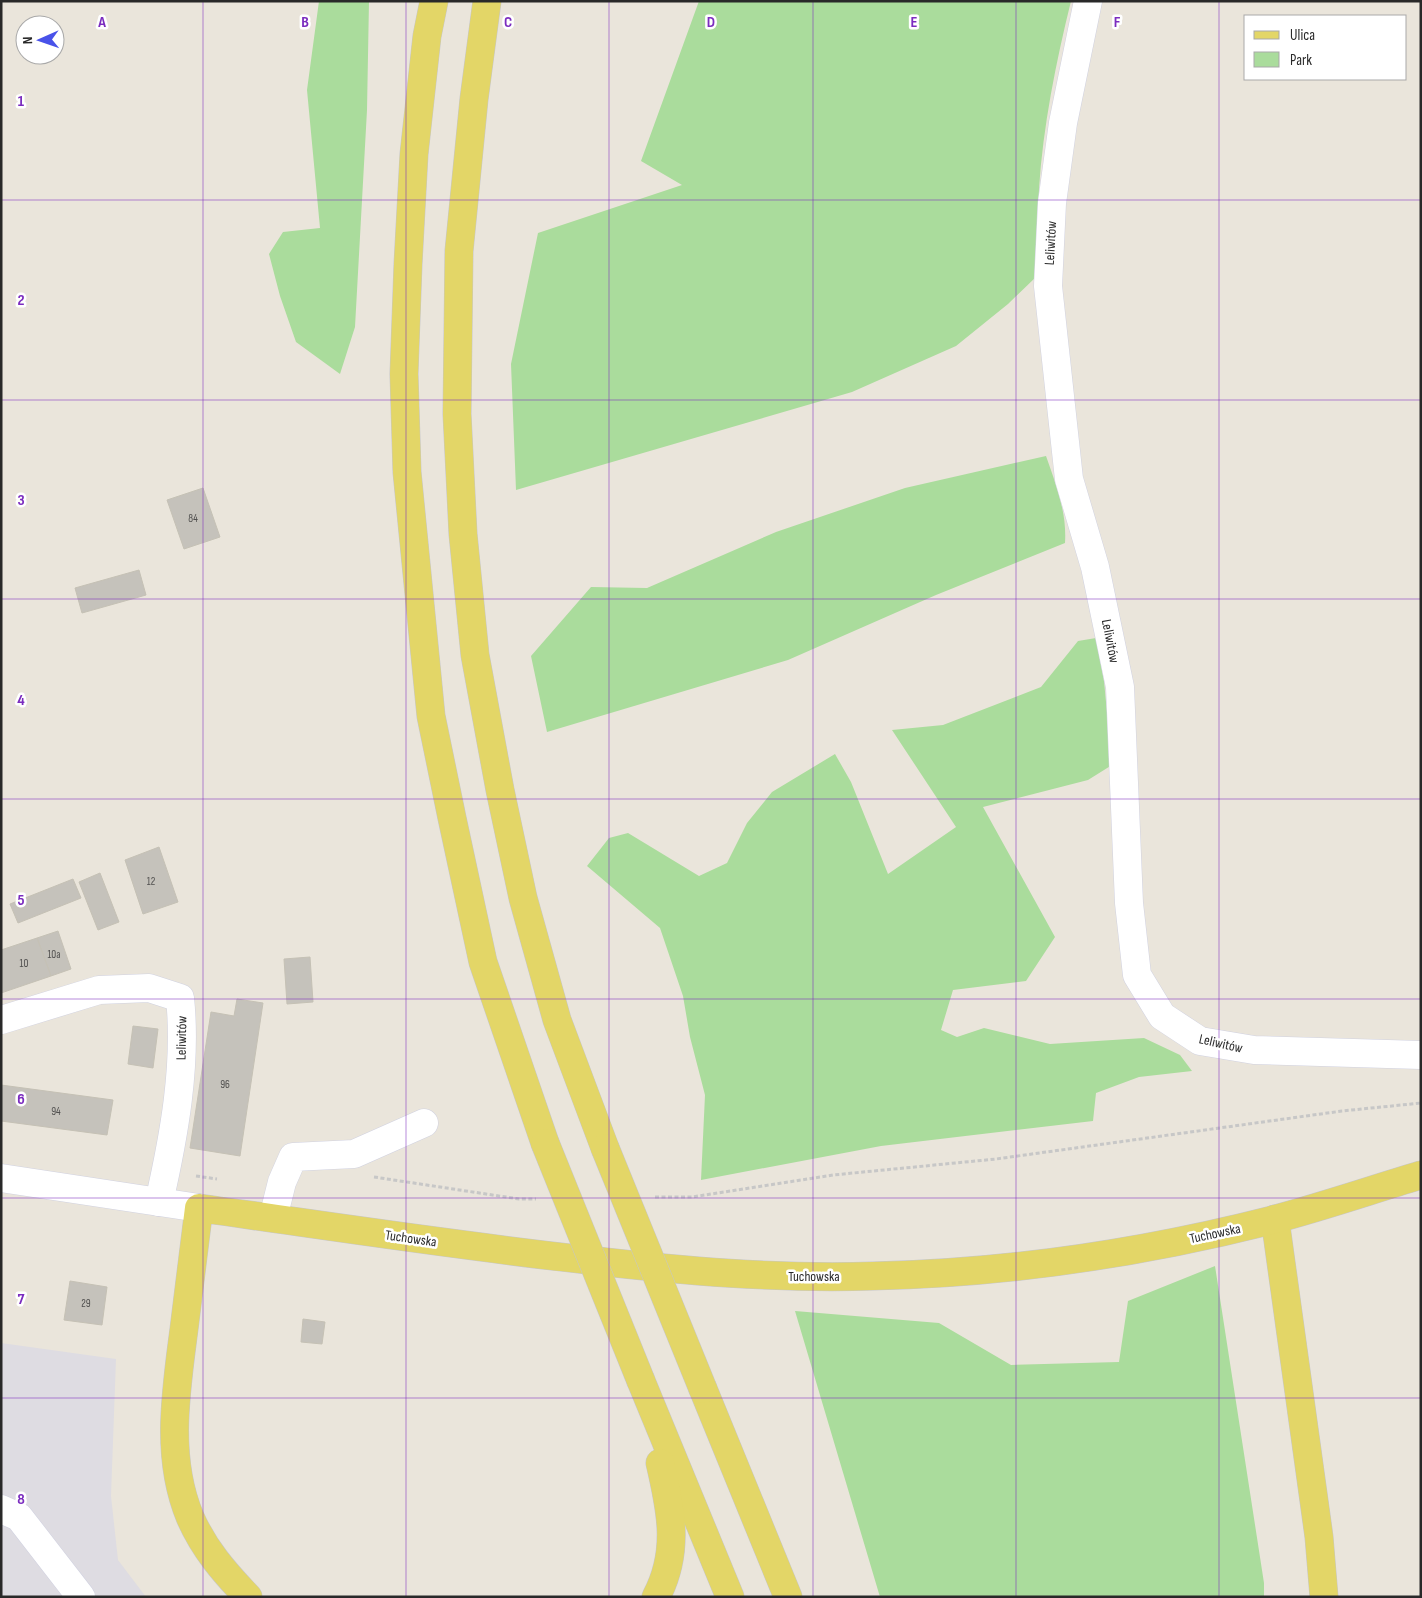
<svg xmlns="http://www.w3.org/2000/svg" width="1422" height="1598" font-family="'Sofia Sans Condensed',sans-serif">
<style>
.industrial{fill:#dedce2}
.green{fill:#aadc9c}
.building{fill:#c5c2bb;stroke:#c5c1b5}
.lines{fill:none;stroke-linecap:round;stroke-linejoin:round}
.minor-casing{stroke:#d1d2e0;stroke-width:29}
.major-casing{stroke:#c7c7c7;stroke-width:29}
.path{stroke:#c7c7c7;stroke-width:3;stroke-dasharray:4 2.5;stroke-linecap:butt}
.minor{stroke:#fff;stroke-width:28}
.major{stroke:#e3d667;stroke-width:28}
.major-bridge-casing{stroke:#c7c7c7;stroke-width:29;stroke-linecap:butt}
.major-bridge{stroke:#e3d667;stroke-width:28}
.grid{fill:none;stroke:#7b2cbf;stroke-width:1;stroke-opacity:0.55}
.labels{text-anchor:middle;stroke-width:5;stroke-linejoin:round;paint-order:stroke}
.number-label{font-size:11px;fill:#504f4e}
.street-label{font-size:14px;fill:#292929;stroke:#fff}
.grid-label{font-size:16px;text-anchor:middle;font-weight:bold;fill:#7b2cbf;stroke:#fff;stroke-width:5;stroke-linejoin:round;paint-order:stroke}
</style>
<rect width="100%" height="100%" fill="#eae5db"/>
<path class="industrial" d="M1,1343L116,1359L111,1496L118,1560L146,1597H1Z"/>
<g class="green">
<path d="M319,1H369L367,110L355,327L340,374L296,342L280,296L269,254L283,232L320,228L307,90Z"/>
<path d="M699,1H1071C1056,62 1043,126 1039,189C1038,219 1039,248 1036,277L1008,304L956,346L852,392L516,490L511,364L538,233L682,185L641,161Z"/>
<path d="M1046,456C1056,485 1067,512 1065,543L936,595L788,660L547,732L531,656L591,587L647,588L776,532L905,488Z"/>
<path d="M1096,638L1104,681L1112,765L1088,780L983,807L1055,937L1026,981L953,990L941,1030L957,1037L984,1028L1050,1044L1144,1038L1180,1055L1192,1071L1139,1077L1096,1093L1093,1121L881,1146L701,1180L705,1095L690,1037L683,996L660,928L587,866L609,838L628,833L699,876L727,863L747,823L772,792L835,754L851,782L888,874L956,827L892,730L943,725L1041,687L1078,641Z"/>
<path d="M1215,1266L1264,1583V1597H880L795,1311L939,1323L1011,1365L1119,1362L1128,1301Z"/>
</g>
<g class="building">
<path d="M203,488L220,537L184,549L167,500Z"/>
<path d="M139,570L146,595L82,613L75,588Z"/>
<path d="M159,847L178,902L143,914L125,860Z"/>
<path d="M100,873L119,922L98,930L79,882Z"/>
<path d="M73,879L81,898L18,923L10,904Z"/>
<path d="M58,931L71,969L51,976L37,938Z"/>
<path d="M37,938L51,976L1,993V950Z"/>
<path d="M310,957L313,1002L287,1004L284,959Z"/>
<path d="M237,999L263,1003L240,1156L190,1148L211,1012L234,1016Z"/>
<path d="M133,1026L158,1029L153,1068L128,1064Z"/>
<path d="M1,1085L113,1100L107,1135L1,1121Z"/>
<path d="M70,1281L107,1287L102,1325L64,1320Z"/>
<path d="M303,1319L325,1322L322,1344L301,1342Z"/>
</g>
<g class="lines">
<defs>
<g id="minor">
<path d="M1088,1L1063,123L1052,203L1048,286L1069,479L1095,567L1120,687L1129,903L1137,975L1162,1016L1200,1041L1254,1050L1421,1055"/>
<path d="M1,1020L99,990L149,988L180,998C187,1065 174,1136 159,1202"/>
<path d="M1,1178L199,1208"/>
<path d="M273,1218L282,1182L293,1157L354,1154L424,1123"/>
<path d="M1,1509L19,1517L81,1597"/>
</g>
<g id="major">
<path d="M434,1L427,36L414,154L408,264L404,374L407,472L431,716L452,818L483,962L545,1143"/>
<path d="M487,1L474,99L459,251L457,414L463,534L475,655L500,790L523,898L557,1020L605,1148"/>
<path d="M1275,1219L1319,1537L1324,1597"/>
<path d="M641,1381L730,1597"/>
<path d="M703,1389L788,1597"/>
<path d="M248,1597C224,1572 204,1549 190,1517C165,1457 176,1391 184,1329C189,1289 194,1248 199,1208C329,1226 458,1246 588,1260C683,1271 777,1279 873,1276C1007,1273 1142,1253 1272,1220C1322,1207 1371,1190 1421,1175"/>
<path d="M656,1597C680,1552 671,1510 660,1463"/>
</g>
</defs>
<use href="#minor" class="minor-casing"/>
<use href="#major" class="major-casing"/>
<g class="path">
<path d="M196,1176L217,1179"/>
<path d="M374,1177L519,1199H536"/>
<path d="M655,1197H692L833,1175L996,1159L1342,1111L1421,1103"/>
</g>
<use href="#minor" class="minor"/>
<use href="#major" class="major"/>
<defs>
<g id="major-bridge">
<path d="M545,1143L641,1381"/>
<path d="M605,1148L703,1389"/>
</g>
</defs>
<use href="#major-bridge" class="major-bridge-casing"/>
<use href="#major-bridge" class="major-bridge"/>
</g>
<path class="grid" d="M203,1V1597M406,1V1597M609,1V1597M813,1V1597M1016,1V1597M1219,1V1597M1,200H1421M1,400H1421M1,599H1421M1,799H1421M1,999H1421M1,1198H1421M1,1398H1421"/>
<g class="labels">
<g class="number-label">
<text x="193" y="522">84</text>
<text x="151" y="885">12</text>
<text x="54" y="958">10a</text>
<text x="24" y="967">10</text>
<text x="225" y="1088">96</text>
<text x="56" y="1115">94</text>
<text x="86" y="1307">29</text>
</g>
<g class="street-label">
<text transform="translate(1050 243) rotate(-87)" y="5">Leliwitów</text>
<text transform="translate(1111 641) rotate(79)" y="5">Leliwitów</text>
<text transform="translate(181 1038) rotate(-89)" y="5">Leliwitów</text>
<text transform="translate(1221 1043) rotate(13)" y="5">Leliwitów</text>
<text transform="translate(1215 1233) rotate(-12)" y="5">Tuchowska</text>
<text transform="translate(411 1238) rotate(8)" y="5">Tuchowska</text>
<text x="814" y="1281">Tuchowska</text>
</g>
</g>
<g class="grid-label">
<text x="102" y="27">A</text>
<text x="305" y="27">B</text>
<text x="508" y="27">C</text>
<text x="711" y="27">D</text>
<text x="914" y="27">E</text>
<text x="1117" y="27">F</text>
<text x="21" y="106">1</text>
<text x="21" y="305">2</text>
<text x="21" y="505">3</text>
<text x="21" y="705">4</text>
<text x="21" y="905">5</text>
<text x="21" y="1104">6</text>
<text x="21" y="1304">7</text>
<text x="21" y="1504">8</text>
</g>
<rect width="1422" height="1598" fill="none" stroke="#292929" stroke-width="5"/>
<rect x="1244" y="15" width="162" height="65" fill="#ffffff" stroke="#a9a9a9"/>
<rect x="1254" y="31" width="25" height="8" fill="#e3d667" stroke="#a9a9a9"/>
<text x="1290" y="40" font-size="15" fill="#292929">Ulica</text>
<rect x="1254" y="52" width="25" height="15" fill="#aadc9c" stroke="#a9a9a9"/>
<text x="1290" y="65" font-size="15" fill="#292929">Park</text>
<g transform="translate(40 40) rotate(268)"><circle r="24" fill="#ffffff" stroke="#a9a9a9"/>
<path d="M0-4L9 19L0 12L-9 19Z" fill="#4952e9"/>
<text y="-8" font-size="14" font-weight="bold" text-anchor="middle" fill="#292929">N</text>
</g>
</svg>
